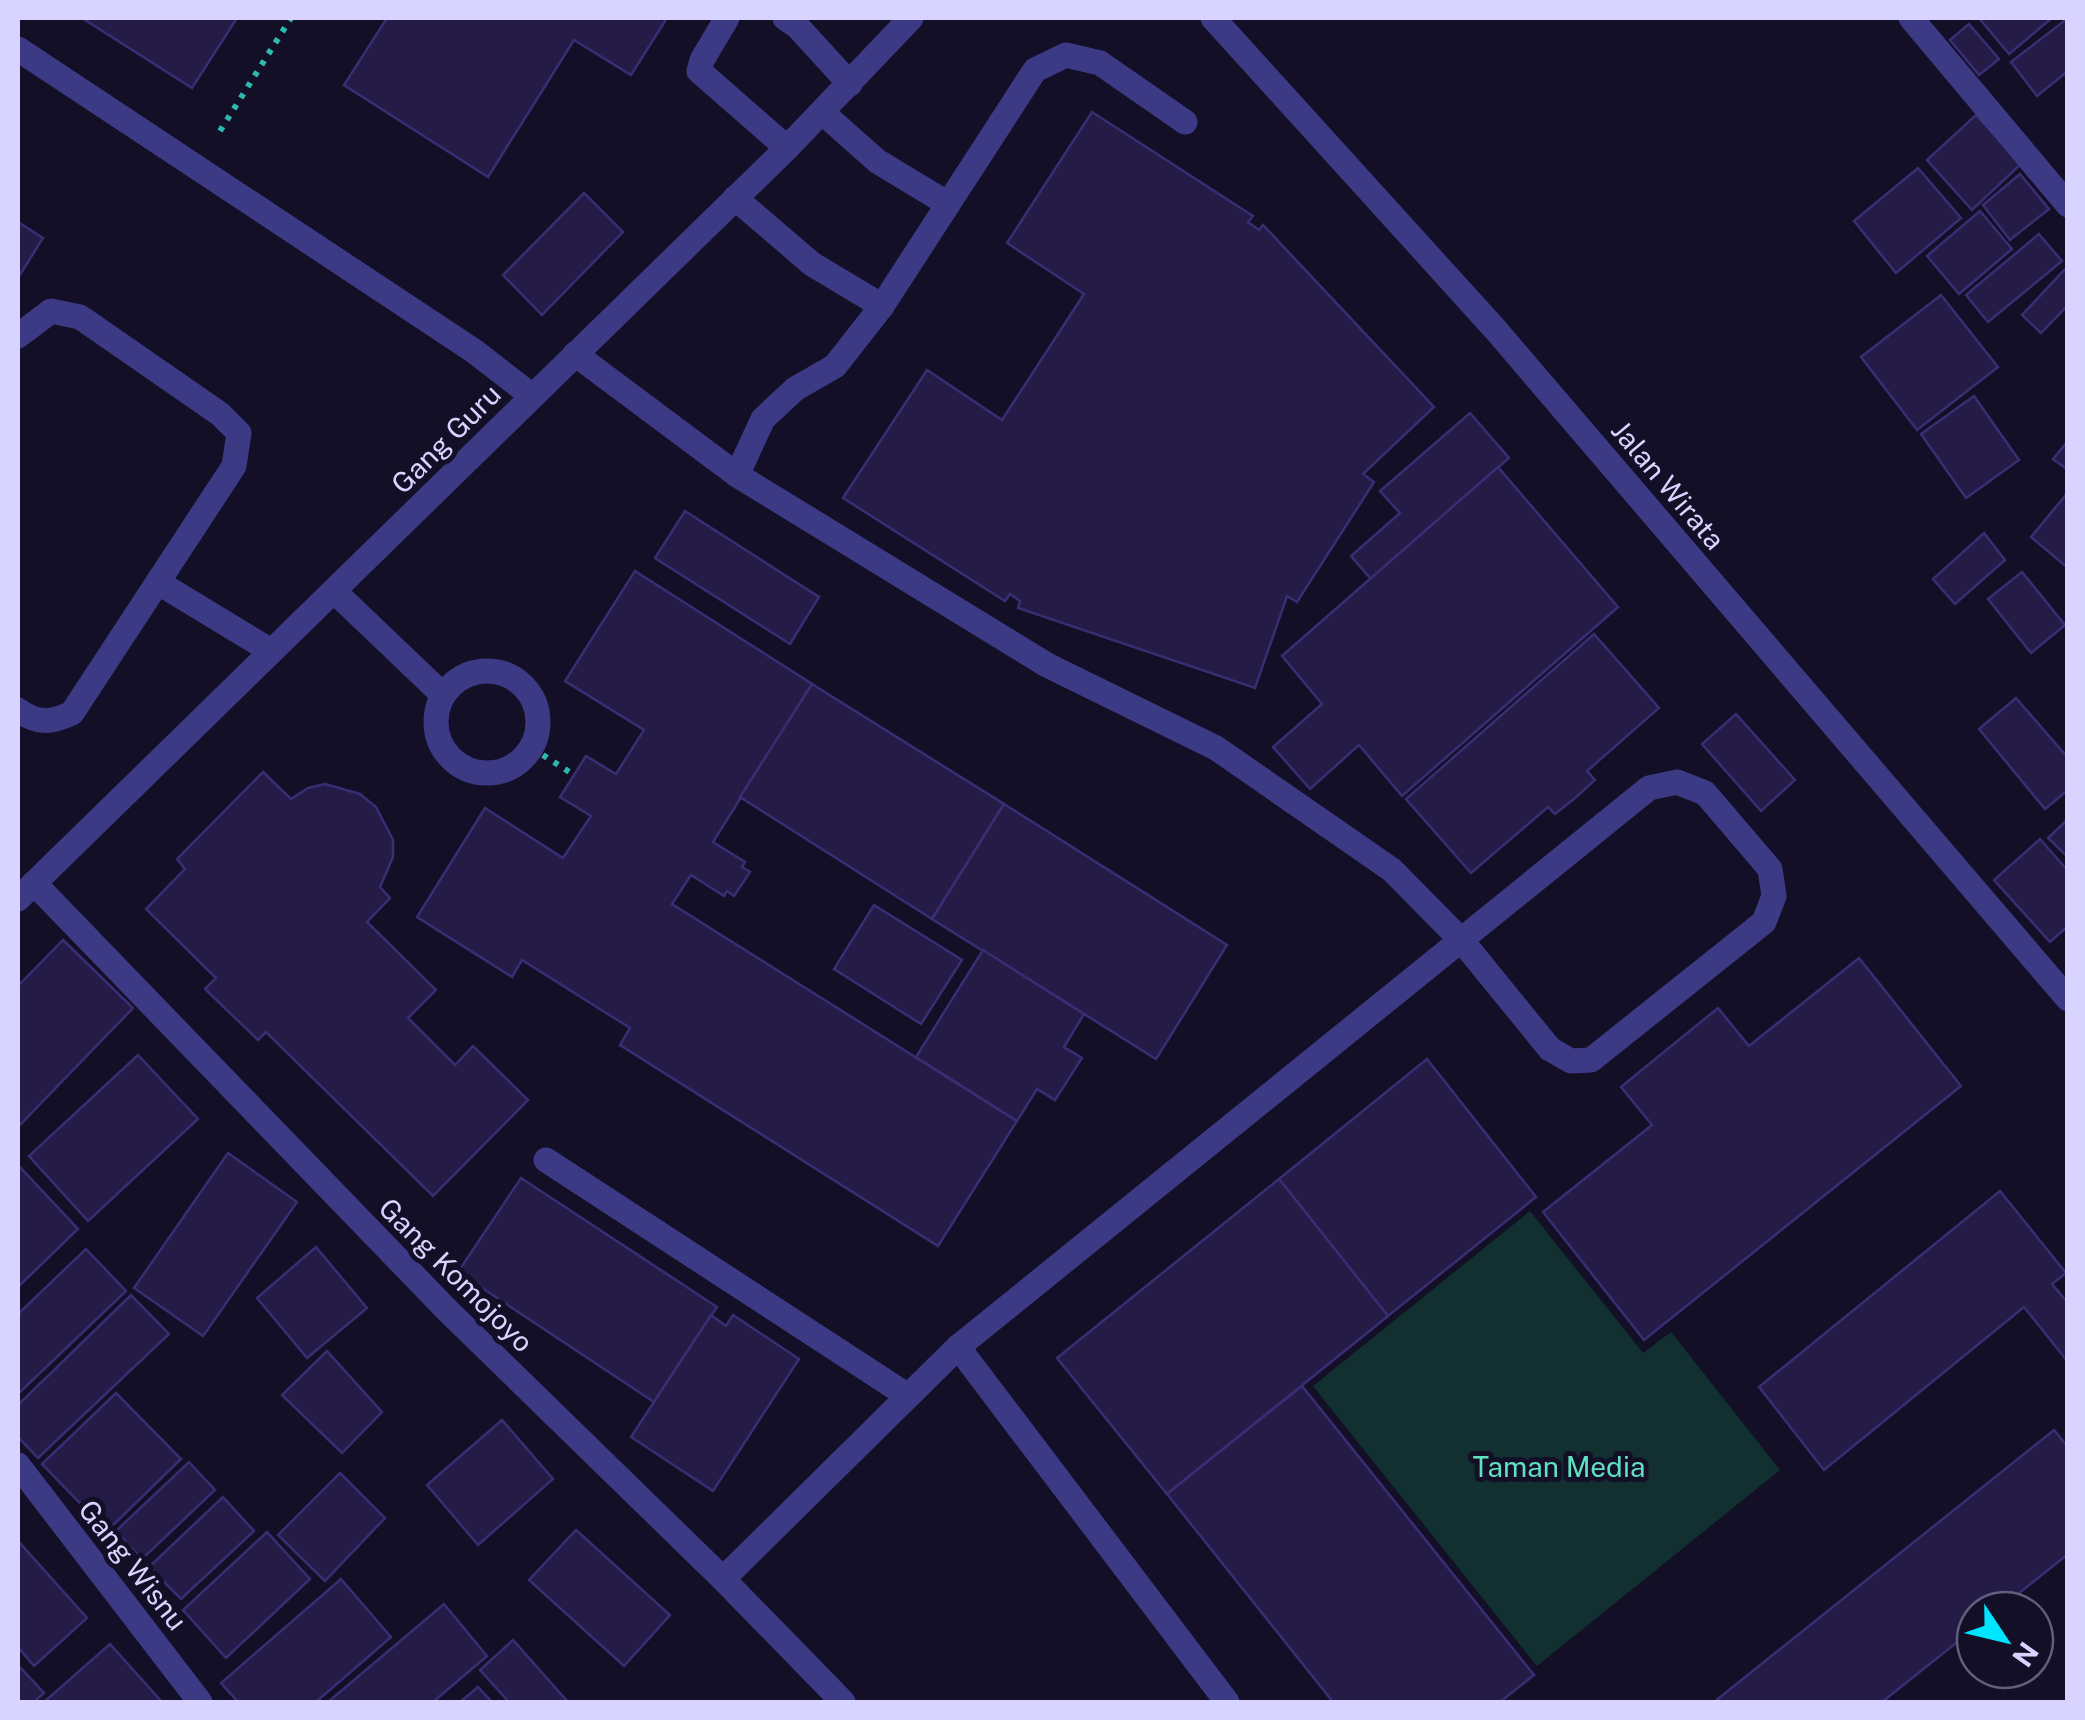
<svg xmlns="http://www.w3.org/2000/svg" width="2085" height="1720" font-family="'Public Sans',sans-serif">
<style>
.green{fill:#12302f}
.building{fill:#241b47;stroke:#3b2d73;stroke-width:2.5}
.lines{fill:none;stroke-linecap:round;stroke-linejoin:round}
.path{stroke:#2fb8b0;stroke-width:6;stroke-dasharray:5 8;stroke-linecap:butt}
.service{stroke:#3d3a85;stroke-width:25}
.minor{stroke:#3d3a85;stroke-width:25}
.labels{text-anchor:middle;stroke-width:10;stroke-linejoin:round;paint-order:stroke}
.street-label{font-size:28px;fill:#d9d4ff;stroke:#130f26}
.park-label{font-size:28px;fill:#5fe0c0;stroke:#130f26}
</style>
<rect width="100%" height="100%" fill="#130f26"/>
<path class="green" d="M1530,1211L1643,1353L1671,1332L1780,1470L1537,1666L1313,1386Z"/>
<g class="building">
<path d="M82,18H237L192,88Z"/>
<path d="M387,18H667L631,75L574,40L488,177L344,85Z"/>
<path d="M1979,18H2052L2009,54Z"/>
<path d="M2068,18V71L2037,96L2011,62Z"/>
<path d="M1969,24L1999,59L1979,75L1950,40Z"/>
<path d="M1092,112L1253,216L1248,222L1259,230L1263,225L1434,407L1363,474L1374,482L1297,602L1287,596L1255,688L1018,608L1020,601L1010,594L1005,601L843,498L927,370L1002,420L1084,294L1007,243Z"/>
<path d="M1976,115L2021,164L1972,210L1927,160Z"/>
<path d="M1918,168L1961,218L1896,273L1854,221Z"/>
<path d="M2020,174L2049,209L2010,240L1983,205Z"/>
<path d="M584,193L623,232L542,315L503,275Z"/>
<path d="M1980,211L2012,249L1959,294L1927,256Z"/>
<path d="M18,222L43,238L18,278Z"/>
<path d="M2039,234L2062,261L1988,322L1966,295Z"/>
<path d="M2068,266V305L2041,333L2022,315Z"/>
<path d="M1941,295L1998,367L1917,430L1861,357Z"/>
<path d="M1974,396L2019,460L1966,498L1921,434Z"/>
<path d="M1470,413L1509,458L1371,579L1351,556L1400,513L1380,491Z"/>
<path d="M2068,441V470L2053,459Z"/>
<path d="M1498,467L1618,607L1402,796L1359,745L1310,789L1273,747L1322,704L1282,656Z"/>
<path d="M2065,496L2068,498V568L2031,537Z"/>
<path d="M685,511L819,597L790,644L655,558Z"/>
<path d="M1984,533L2005,560L1955,604L1933,579Z"/>
<path d="M635,571L812,684L713,842L745,862L742,867L750,872L734,896L727,891L724,896L691,875L672,904L1017,1121L938,1246L620,1045L630,1028L522,960L512,977L417,917L485,808L563,858L591,816L560,797L586,756L616,774L644,730L565,681Z"/>
<path d="M2022,572L2065,625L2031,653L1988,599Z"/>
<path d="M1594,634L1659,708L1587,771L1595,780L1575,798L1555,814L1548,807L1471,873L1406,799Z"/>
<path d="M812,684L1004,804L932,919L740,797Z"/>
<path d="M2016,698L2068,758V790L2045,809L1979,729Z"/>
<path d="M1736,714L1795,780L1761,811L1702,744Z"/>
<path d="M263,772L291,799L308,788L325,784L360,794L376,807L393,840V857L380,887L390,898L367,922L436,990L408,1018L455,1065L473,1046L528,1100L433,1196L266,1032L258,1040L205,989L216,978L146,909L185,869L177,859Z"/>
<path d="M1004,804L1227,945L1156,1059L932,919Z"/>
<path d="M2068,819V857L2048,838Z"/>
<path d="M2040,839L2068,871V926L2050,942L1994,880Z"/>
<path d="M874,905L962,960L921,1024L834,969Z"/>
<path d="M63,940L133,1008L18,1127V986Z"/>
<path d="M983,950L1084,1014L1064,1047L1082,1058L1055,1100L1037,1089L1017,1121L916,1057Z"/>
<path d="M1859,958L1961,1086L1644,1340L1543,1212L1652,1125L1621,1087L1718,1008L1749,1046Z"/>
<path d="M138,1055L198,1119L88,1221L29,1156Z"/>
<path d="M1427,1059L1536,1197L1388,1316L1279,1179Z"/>
<path d="M228,1153L297,1202L203,1336L134,1288Z"/>
<path d="M18,1165L78,1229L18,1287Z"/>
<path d="M521,1178L717,1307L654,1402L458,1272Z"/>
<path d="M1279,1179L1388,1316L1167,1494L1057,1358Z"/>
<path d="M2000,1191L2066,1273L2052,1284L2068,1303V1362L2024,1307L1824,1470L1759,1387Z"/>
<path d="M316,1247L367,1308L307,1358L257,1298Z"/>
<path d="M86,1249L126,1291L18,1394V1314Z"/>
<path d="M131,1295L169,1334L38,1458L18,1437V1405Z"/>
<path d="M711,1315L726,1326L733,1315L799,1359L713,1491L631,1437Z"/>
<path d="M327,1351L382,1412L342,1453L282,1395Z"/>
<path d="M1302,1386L1534,1675L1500,1702H1333L1167,1494Z"/>
<path d="M116,1393L181,1459L107,1531L42,1464Z"/>
<path d="M502,1420L553,1479L478,1545L427,1485Z"/>
<path d="M2054,1430L2068,1447V1554L1998,1610H1975V1628L1882,1702H1714Z"/>
<path d="M189,1462L215,1490L142,1559L116,1531Z"/>
<path d="M340,1473L385,1518L325,1581L278,1535Z"/>
<path d="M223,1497L254,1531L181,1599L149,1567Z"/>
<path d="M576,1530L670,1615L624,1666L529,1580Z"/>
<path d="M267,1532L310,1579L226,1658L183,1610Z"/>
<path d="M19,1542L87,1618L34,1666L18,1647Z"/>
<path d="M341,1579L391,1637L316,1702H238L221,1683Z"/>
<path d="M444,1604L487,1656L433,1702H328Z"/>
<path d="M513,1640L568,1702H509L480,1670Z"/>
<path d="M110,1644L162,1702H44Z"/>
<path d="M18,1665L44,1693L34,1702H18Z"/>
<path d="M478,1687L492,1702H460Z"/>
</g>
<g class="lines">
<g class="path">
<path d="M220,131L291,18"/>
<path d="M532,748L574,775"/>
</g>
<g class="service">
<path d="M727,18L702,60L699,71L787,148"/>
<path d="M785,18L798,27L850,84"/>
<path d="M18,49L474,351L532,396"/>
<path d="M823,113L877,161L948,204"/>
<path d="M735,198L812,264L882,306"/>
<path d="M18,336L51,311L80,317L220,414L239,433L234,466L72,713C51,723 37,724 18,710"/>
<path d="M575,354L737,475L1047,665L1216,748L1392,870L1462,941L1550,1049L1571,1061L1591,1060L1764,922L1774,896L1770,869L1705,793L1677,782L1649,788L958,1347L723,1579"/>
<path d="M737,475L763,419L795,389L835,366L882,306L1035,70L1066,55L1100,63L1185,122"/>
<path d="M159,583L271,651"/>
<path d="M334,591L443,695"/>
<circle cx="487" cy="722" r="51"/>
<path d="M546,1160L908,1396"/>
<path d="M958,1347L1227,1702"/>
</g>
<g class="minor">
<path d="M1213,18L1495,329L2068,999"/>
<path d="M1911,18L2068,205"/>
<path d="M34,883L447,1310L723,1579L843,1702"/>
<path d="M18,899L787,148L911,18"/>
<path d="M18,1465L200,1702"/>
</g>
</g>
<g class="labels">
<g class="street-label">
<text transform="translate(446 439) rotate(-45)" y="10">Gang Guru</text>
<text transform="translate(1668 485) rotate(50)" y="10">Jalan Wirata</text>
<text transform="translate(456 1275) rotate(45)" y="10">Gang Komojoyo</text>
<text transform="translate(133 1565) rotate(52)" y="10">Gang Wisnu</text>
</g>
<g class="park-label">
<text x="1559" y="1477">Taman Media</text>
</g>
</g>
<rect width="2085" height="1720" fill="none" stroke="#d9d4ff" stroke-width="40"/>
<g transform="translate(2005 1640) rotate(125)"><circle r="48" fill="#130f26" stroke="#625e7d" stroke-width="2.5"/>
<path d="M0-8L18 38L0 25L-18 38Z" fill="#00e5ff"/>
<text y="-15" font-size="28" font-weight="bold" text-anchor="middle" fill="#d9d4ff">N</text>
</g>
</svg>
